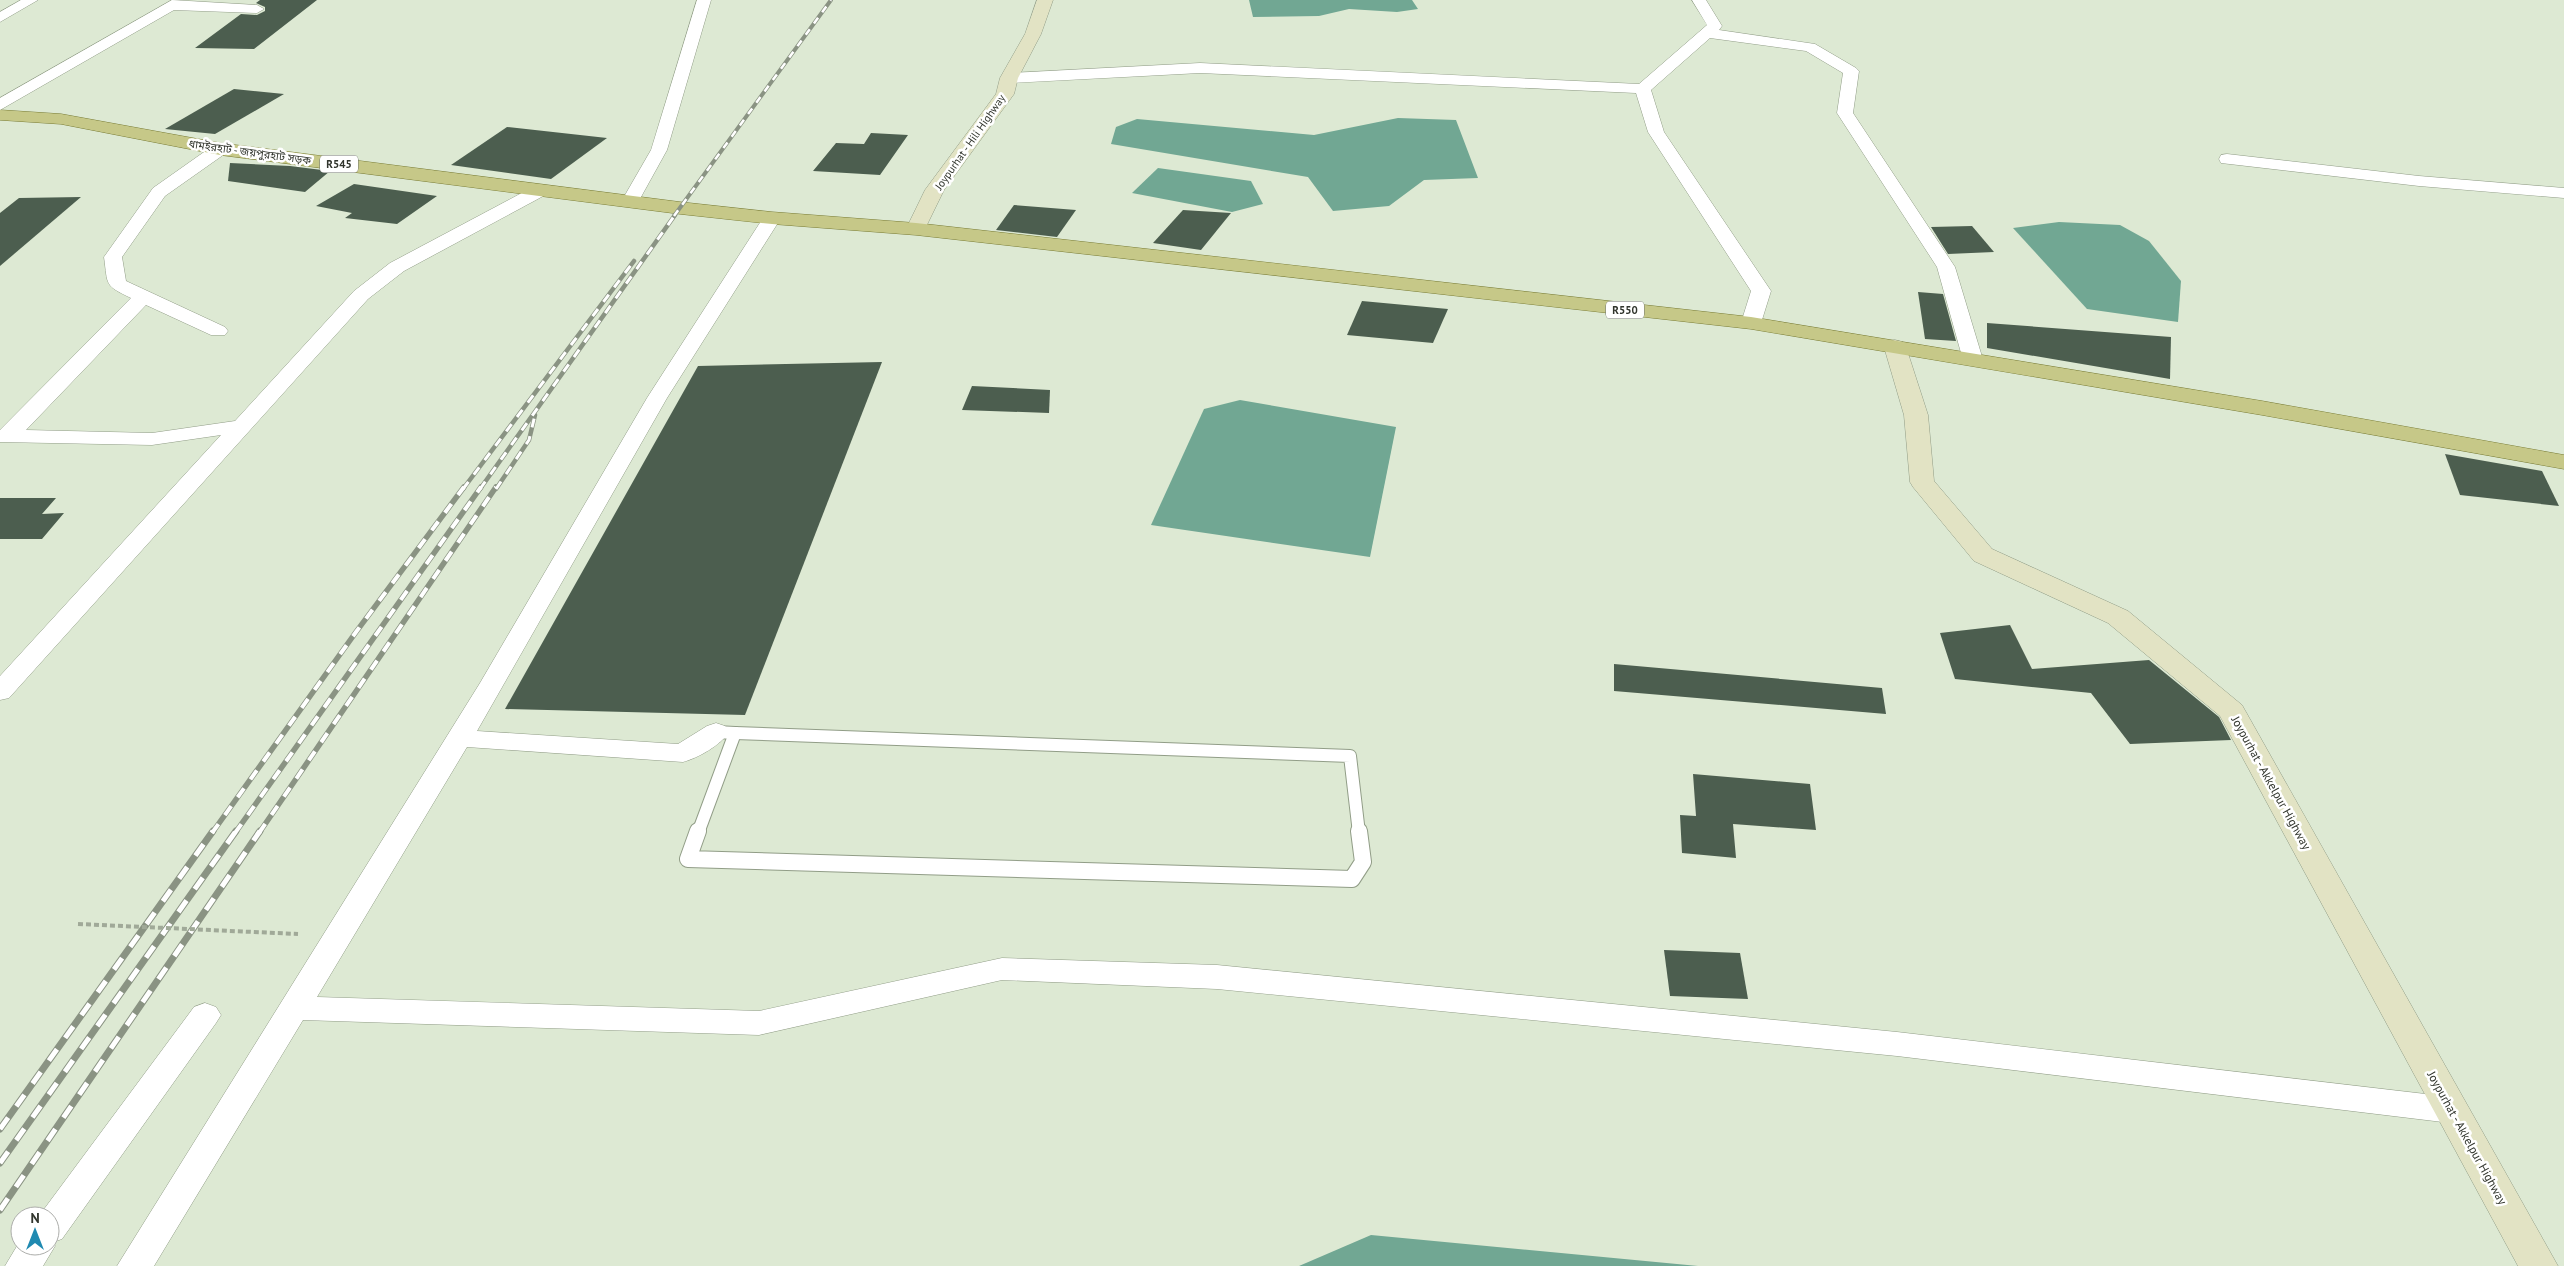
<svg xmlns="http://www.w3.org/2000/svg" width="2564" height="1266" font-family="'PT Sans','Noto Sans Bengali',sans-serif">
<style>
.water{fill:#71a793}
.building{fill:#4c5e4f}
.lines{fill:none;stroke-linecap:round;stroke-linejoin:round}
.service-far1-casing{stroke:#919d87;stroke-width:14}
.service-casing{stroke:#919d87;stroke-width:18}
.minor-casing{stroke:#919d87;stroke-width:1}
.secondary-casing{stroke:#919d87;stroke-width:1}
.primary-casing{stroke:#797c35;stroke-width:1}
.service-far1{stroke:#fff;stroke-width:12}
.service{stroke:#fff;stroke-width:16}
.minor{fill:#fff;fill-rule:evenodd}
.secondary{fill:#e2e3c4;fill-rule:evenodd}
.primary{fill:#c6c888;fill-rule:evenodd}
.rail-far3-casing{stroke:#8a9383;stroke-width:4}
.rail-far2-casing{stroke:#8a9383;stroke-width:4.5}
.rail-far1-casing{stroke:#8a9383;stroke-width:5.5}
.rail-casing{stroke:#8a9383;stroke-width:7}
.rail-far3{stroke:#fff;stroke-width:2.5;stroke-dasharray:7;stroke-linecap:butt}
.rail-far2{stroke:#fff;stroke-width:3;stroke-dasharray:9;stroke-linecap:butt}
.rail-far1{stroke:#fff;stroke-width:4;stroke-dasharray:11;stroke-linecap:butt}
.rail{stroke:#fff;stroke-width:5;stroke-dasharray:14;stroke-linecap:butt}
.path-bridge{stroke:#a0a998;stroke-width:4;stroke-dasharray:5 3;stroke-linecap:butt}
.labels{text-anchor:middle;stroke-width:5;stroke-linejoin:round;paint-order:stroke}
.far-street-label{font-size:11px;fill:#31352d;stroke:#fff}
.shield{fill:#fff;stroke:#6f726c;stroke-width:1}
.shield-label{font-size:11px;font-weight:bold;fill:#31352d}
.street-label{font-size:12px;fill:#31352d;stroke:#fff}
</style>
<rect width="100%" height="100%" fill="#dde9d3"/>
<g class="water">
<path d="M1249,0H1412L1418,9L1397,12L1349,9L1319,16L1253,17Z"/>
<path d="M1398,118L1456,120L1478,178L1424,180L1389,206L1333,211L1308,177L1111,144L1116,127L1137,119L1314,135Z"/>
<path d="M1158,168L1251,181L1263,204L1232,212L1132,193Z"/>
<path d="M2059,222L2120,225L2149,241L2181,281L2178,322L2087,309L2013,228Z"/>
<path d="M1240,400L1396,427L1370,557L1151,525L1204,409Z"/>
<path d="M1371,1235L1698,1266H1299Z"/>
</g>
<g class="building">
<path d="M260,0H317L254,49L195,48L241,14L257,15L265,11V7L256,3Z"/>
<path d="M234,89L284,94L215,134L165,129Z"/>
<path d="M507,127L607,138L551,179L451,165Z"/>
<path d="M871,133L908,135L880,175L813,171L836,143L864,144Z"/>
<path d="M230,163L290,166L330,171L305,192L228,181Z"/>
<path d="M354,184L437,196L397,224L345,218L352,213L316,206Z"/>
<path d="M81,197L0,266V213L19,198Z"/>
<path d="M1014,205L1076,210L1057,237L996,230Z"/>
<path d="M1183,210L1231,213L1201,250L1153,243Z"/>
<path d="M1972,226L1994,252L1948,254L1931,227Z"/>
<path d="M1918,292L1943,294L1956,341L1925,339Z"/>
<path d="M1362,301L1448,309L1433,343L1347,335Z"/>
<path d="M1987,323L2171,337L2170,379L1987,348Z"/>
<path d="M882,362L745,715L505,709L698,366Z"/>
<path d="M972,386L1050,390L1049,413L962,410Z"/>
<path d="M2445,454L2542,471L2559,506L2460,495Z"/>
<path d="M0,498H56L42,514L64,513L42,539H0Z"/>
<path d="M2010,625L2032,669L2149,660L2219,717L2231,740L2130,744L2091,693L1955,679L1940,633Z"/>
<path d="M1614,664L1882,688L1886,714L1614,691Z"/>
<path d="M1693,774L1810,784L1816,830L1733,824L1736,858L1682,853L1680,815L1696,816Z"/>
<path d="M1664,950L1740,953L1748,999L1670,996Z"/>
</g>
<g class="lines">
<defs>
<g id="service-far1">
<path d="M716,732L735,733"/>
<path d="M735,733L1350,756L1359,833"/>
<path d="M698,833L735,733"/>
</g>
<path id="service" d="M698,831L688,859L1352,879L1363,862L1359,831"/>
<g id="minor">
<path d="M21,0H38L0,22V12Z"/>
<path d="M172,0L257,5L264,9L257,13L174,10L0,110V98Z"/>
<path d="M697,0H711L667,150L636,206H624L621,202L651,150Z"/>
<path d="M1692,0H1706L1722,26L1719,30L1815,44L1856,68L1859,71L1853,113L1955,267L1983,360L1980,364H1966L1963,360L1937,267L1837,113L1843,73L1806,51L1710,38L1651,90L1664,132L1771,291L1761,323L1758,327H1744L1741,323L1751,291L1648,132L1636,93L1200,73L1009,83L1001,78L1009,73L1200,63L1639,84L1707,25Z"/>
<path d="M220,144L228,149L226,153L165,196L122,257L126,281L225,327L228,331L225,335H211L146,305L26,430L152,433L235,421L354,291L390,263L535,186H547L550,190L547,194L404,271L368,299L9,698L0,700V676L221,435L152,445L0,442V430L131,298C104,285 108,286 104,257L153,188L214,145Z"/>
<path d="M2227,154L2419,176L2564,188V198L2419,186L2221,163L2219,159L2221,155Z"/>
<path d="M772,213L778,214L781,218L667,398L477,731L678,744L707,726L716,723L725,726L729,732C721,745 698,758 683,762L467,747L317,997L759,1011L1002,958L1217,965L1897,1032L2451,1097L2463,1101L2468,1110L2463,1119L2451,1123L1897,1056L1217,989L1002,980L759,1035L303,1020L154,1266H117L480,683L647,398L763,218L766,214Z"/>
<path d="M205,1003L216,1007L221,1015L216,1023L62,1239L53,1242L55,1246L43,1266H5L20,1241V1246H50V1216H39L194,1007Z"/>
</g>
<g id="secondary">
<path d="M1037,0H1053L1041,34L1018,78L1014,94L944,190L923,233H909L906,229L925,190L996,94L1000,78L1025,34Z"/>
<path d="M1895,340L1903,342L1906,347L1928,415L1934,481L1992,549L2128,611L2242,705L2558,1266H2518L2220,716L2108,623L1974,561L1913,487L1910,482L1904,415L1884,347L1887,342Z"/>
</g>
<path id="primary" d="M0,110L61,114L220,143L680,202L772,212L916,223L1751,317L2262,401L2564,455V469L2262,415L1751,329L916,235L772,224L680,214L220,155L61,124L0,120Z"/>
</defs>
<use href="#service-far1" class="service-far1-casing"/>
<use href="#service" class="service-casing"/>
<use href="#minor" class="minor-casing"/>
<use href="#secondary" class="secondary-casing"/>
<use href="#primary" class="primary-casing"/>
<use href="#service-far1" class="service-far1"/>
<use href="#service" class="service"/>
<use href="#minor" class="minor"/>
<use href="#secondary" class="secondary"/>
<use href="#primary" class="primary"/>
<defs>
<path id="rail-far3" d="M674,216L831,0"/>
<g id="rail-far2">
<path d="M463,489L634,261"/>
<path d="M480,489L675,215"/>
<path d="M496,489L529,440L535,415"/>
</g>
<g id="rail-far1">
<path d="M212,833L356,632L464,487"/>
<path d="M235,833L481,487"/>
<path d="M259,833L496,487"/>
</g>
<g id="rail">
<path d="M0,1129L213,831"/>
<path d="M0,1163L236,831"/>
<path d="M0,1210L260,831"/>
</g>
</defs>
<use href="#rail-far3" class="rail-far3-casing"/>
<use href="#rail-far2" class="rail-far2-casing"/>
<use href="#rail-far1" class="rail-far1-casing"/>
<use href="#rail" class="rail-casing"/>
<use href="#rail-far3" class="rail-far3"/>
<use href="#rail-far2" class="rail-far2"/>
<use href="#rail-far1" class="rail-far1"/>
<use href="#rail" class="rail"/>
<path class="path-bridge" d="M78,924L298,934"/>
</g>
<g class="labels">
<g class="far-street-label">
<text transform="translate(970 142) rotate(-55)" y="4">Joypurhat - Hili Highway</text>
<text transform="translate(250 152) rotate(8)" y="4">ধামইরহাট - জয়পুরহাট সড়ক</text>
</g>
<g class="shield">
<rect x="320" y="155.5" width="38" height="17" rx="4"/>
<rect x="1606" y="301.5" width="38" height="17" rx="4"/>
</g>
<g class="shield-label">
<text x="339" y="168">R545</text>
<text x="1625" y="314">R550</text>
</g>
<g class="street-label">
<text transform="translate(2271 783) rotate(61)" y="4">Joypurhat - Akkelpur Highway</text>
<text transform="translate(2467 1138) rotate(61)" y="4">Joypurhat - Akkelpur Highway</text>
</g>
</g>
<g transform="translate(35 1231)"><circle r="24" fill="#ffffff" stroke="#adaeab"/>
<path d="M0-4L9 19L0 12L-9 19Z" fill="#208ab1"/>
<text y="-8" font-size="14" font-weight="bold" text-anchor="middle" fill="#31352d">N</text>
</g>
</svg>
